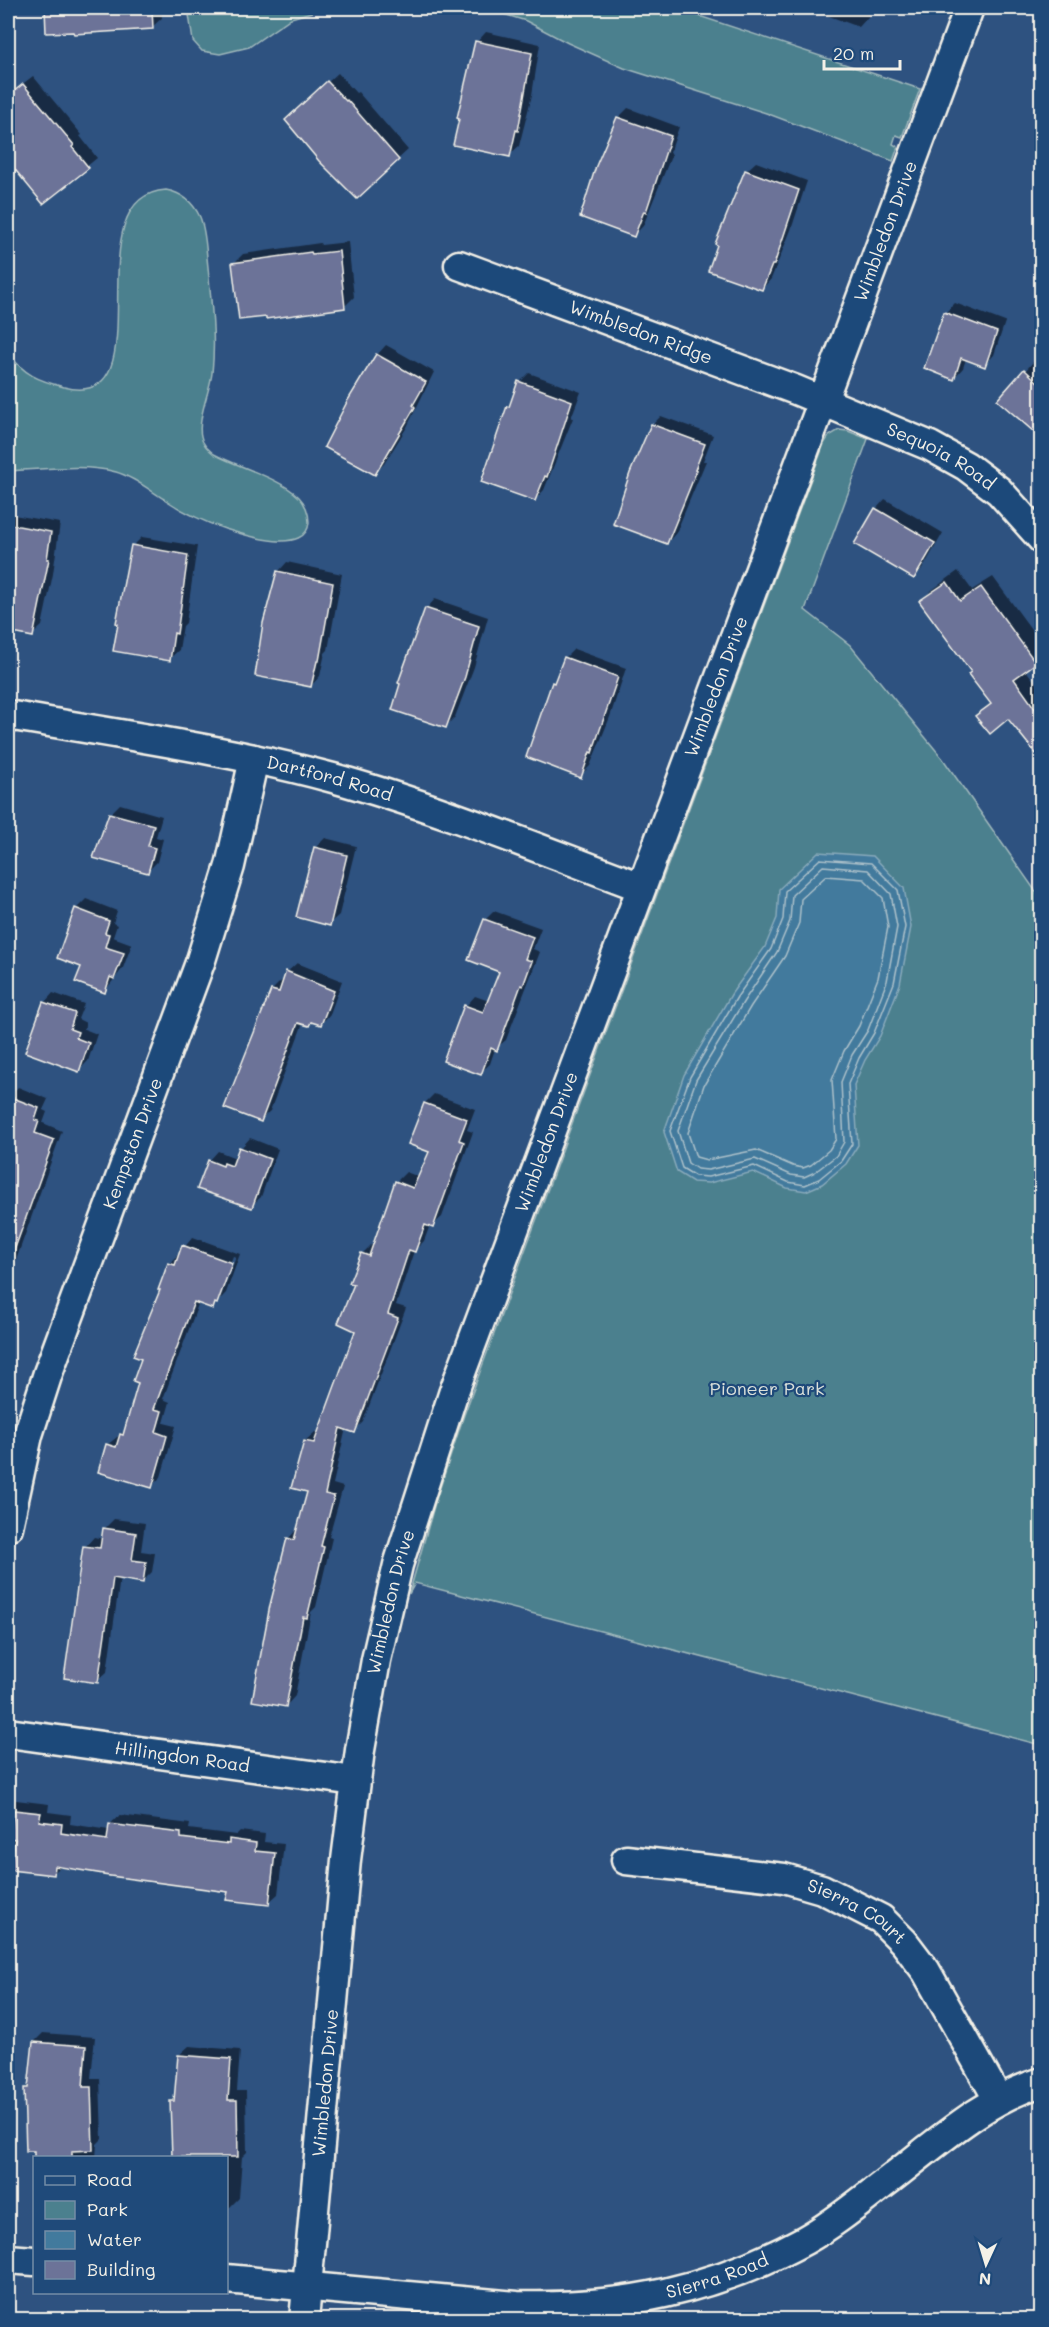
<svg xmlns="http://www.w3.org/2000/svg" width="1049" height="2327" font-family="Mali,sans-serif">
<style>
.green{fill:#4b808e;stroke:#a0b8bb;stroke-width:1.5}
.water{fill:#427a9d;stroke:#89aabb;stroke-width:1.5}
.shadow{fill:#0007;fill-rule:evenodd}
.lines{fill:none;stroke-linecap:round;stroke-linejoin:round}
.shore{stroke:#adc1ca;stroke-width:1.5}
.building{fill:#6c7398;stroke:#f4f1e8;stroke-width:1.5}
.minor-casing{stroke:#f4f1e8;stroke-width:33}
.minor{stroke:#1f4a7a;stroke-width:28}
.labels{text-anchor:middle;stroke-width:4.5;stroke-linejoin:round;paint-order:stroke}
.street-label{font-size:18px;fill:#f4f1e8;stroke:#1f4a7a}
.park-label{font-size:18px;fill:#dbe0da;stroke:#1f4a7a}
</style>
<rect width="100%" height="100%" fill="#2e5280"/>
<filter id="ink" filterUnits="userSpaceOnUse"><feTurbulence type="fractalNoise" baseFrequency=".0167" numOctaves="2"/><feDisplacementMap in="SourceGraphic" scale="12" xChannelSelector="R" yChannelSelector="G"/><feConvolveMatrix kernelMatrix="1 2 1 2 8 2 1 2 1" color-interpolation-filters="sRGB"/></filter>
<g filter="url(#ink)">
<g class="green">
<path d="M188,8H326L291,18L249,47L220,54L202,51L193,41Z"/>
<path d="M484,8H675L920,89L902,137L896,135L893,144L898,147L893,161L766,113L624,68L568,43L526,21Z"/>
<path d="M166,190C183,193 193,202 200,217C206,232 206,251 208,267C211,302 216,338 212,373C210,391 197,419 201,436C202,444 208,449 214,454C238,467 280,478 299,497C305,503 309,513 309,522C307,556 244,535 225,529C204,522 182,511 164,499C149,490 134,477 116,472C82,463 42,470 8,471V353C25,375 37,380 64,387C168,414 69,196 166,190Z"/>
<path d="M839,430L848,431L868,439L805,610L850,645L943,759L1041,899V1745L415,1583L409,1594L435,1503L464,1415L824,444L829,436Z"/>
</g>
<path class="water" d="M818,852L873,856L904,888L911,927L900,984L880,1036L865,1060L854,1085L858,1145L846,1164L822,1184L806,1191L787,1188L753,1172L709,1183L693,1182L677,1172L664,1132L684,1075L732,993L765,947L777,918L779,889Z"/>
<g class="shadow">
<path d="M47,8H161L162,18L152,27L48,32Z"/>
<path d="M807,8H872L868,17L859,27Z"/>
<path d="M486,32L540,44L532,95L519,146L509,155L477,42Z"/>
<path d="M338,73L356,93L358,92L408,150L357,197L296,111Z"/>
<path d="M33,76L82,135L80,136L97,158L44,201L8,158V95Z"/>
<path d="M628,108L679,127L670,153L672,154L643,226L634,235L618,118Z"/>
<path d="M756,162L807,181L791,230L771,279L762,289L746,171Z"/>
<path d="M348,242L354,297L344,307L234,263L243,254L320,243L321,245Z"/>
<path d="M955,303L1005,322L994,355L984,365L966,359L963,368L954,378L945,313Z"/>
<path d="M386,345L434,372L407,427L384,464L374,474L377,355Z"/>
<path d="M1034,361L1042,368V436L999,400Z"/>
<path d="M529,373L581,392L571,418H573L544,490L535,500L508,407L512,404L520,382Z"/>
<path d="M661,416L713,435L703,461H706L676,533L667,543L652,425Z"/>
<path d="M885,499L943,533L923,568L914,577L876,509Z"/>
<path d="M8,514L60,523L53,574L42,626L32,635L8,631Z"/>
<path d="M142,537L197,546L186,623L183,626L179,650L169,659L133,546Z"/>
<path d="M287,562L342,574L328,650L325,653L320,676L311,686L278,572Z"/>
<path d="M958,571L972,590L993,577L1042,644V655L1025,669L1042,691V758L1009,717L977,716L991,703L973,672L921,601L932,590Z"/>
<path d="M435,599L488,617L474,667L455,717L446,726L426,609Z"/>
<path d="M574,649L626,668L610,717L590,766L580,776L565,658Z"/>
<path d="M120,804L162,816L156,837L163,839L157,862L148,871L110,814Z"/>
<path d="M325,838L356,846L339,915L329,924L315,848Z"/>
<path d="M86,899L117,911L113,923L117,925L113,937L132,944L123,968L104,992L83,966L76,909Z"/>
<path d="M494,911L541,928L533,949L540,952L506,1040L495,1049L490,1064L480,1073L466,1006L475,996L489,1001L501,971L485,920Z"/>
<path d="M297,963L342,981L330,1014L321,1024L312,1021L308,1025L303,1023L270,1111L260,1120L272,990L281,981L284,982L287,972Z"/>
<path d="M53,993L84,1004L78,1019L86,1023L84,1029L97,1034L88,1061L79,1070L44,1003Z"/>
<path d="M18,1087L48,1099L43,1110L47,1112L43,1123L62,1131L15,1263L8,1270V1175L16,1152L8,1149V1099Z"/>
<path d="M434,1094L475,1109L467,1130L473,1132L442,1217L432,1226L430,1225L424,1241L414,1251L396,1305L406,1308L363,1422L354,1431L346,1428L333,1484L343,1487L329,1537L332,1538L316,1607L311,1612L295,1696L286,1706L288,1539L297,1529L309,1491L305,1441L315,1432L320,1433L357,1330L356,1284L362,1254L371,1245L374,1246L396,1182L406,1172L419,1177L431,1151L425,1103Z"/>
<path d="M250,1138L278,1149L261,1197L251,1206L209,1161L218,1151L233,1157L238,1155L241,1148Z"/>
<path d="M193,1237L240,1254L226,1293L212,1307L199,1302L163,1399L170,1402L164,1423L176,1426L161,1477L151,1486L107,1445L126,1430L170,1264ZM233,1256L236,1257L220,1298H217Z"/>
<path d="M114,1519L145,1523L141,1551L155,1553L152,1572L143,1581L120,1578L107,1672L97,1681L85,1547L94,1537L103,1539L105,1528Z"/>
<path d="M8,1799L49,1804L48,1812L71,1815L70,1824L109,1830L110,1824L120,1815L190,1824L189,1829L236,1835L240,1831L265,1834L264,1842L284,1844L278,1894L268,1903L229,1890L61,1866L53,1874L8,1861Z"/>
<path d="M43,2033L95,2037L91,2078H100L102,2139L97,2144L96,2158H35L36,2149L26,2088L30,2084L34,2042Z"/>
<path d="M189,2046L240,2050L237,2091H246L247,2152L242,2157L239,2198L230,2207H226V2158H173L171,2102L176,2097L179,2055Z"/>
<path d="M34,2166V2189H32Z"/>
</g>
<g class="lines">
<g class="shore">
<path d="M820,859L871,863L898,890L905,927L894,983L874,1033L859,1058L848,1084L852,1144L841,1161L819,1179L805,1185L788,1182L754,1166L708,1177L695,1176L682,1168L670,1131L690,1077L737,997L771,949L783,919L785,891Z"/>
<path d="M823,866L868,870L891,894L897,927L887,981L868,1030L852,1055L841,1082L844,1142L836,1156L815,1172L804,1177L791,1175L755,1159L708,1170L697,1169L688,1163L678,1131L696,1080L744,1001L777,952L790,921L792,895Z"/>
<path d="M826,876L864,879L883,898L888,927L878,978L859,1026L844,1051L832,1080L836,1139L829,1150L811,1165L803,1168L793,1166L756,1150L707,1160L696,1157L688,1133L704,1085L751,1006L785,956L799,923L801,899Z"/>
</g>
</g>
<g class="building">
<path d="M45,8H152L153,29L74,34L73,32L46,33Z"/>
<path d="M475,41L532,53L518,131L516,130L510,157L453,145L459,119L457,118Z"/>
<path d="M327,81L346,101L347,100L399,160L357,199L319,161L285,120Z"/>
<path d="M23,84L74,145L72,147L89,168L43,204L8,161V96Z"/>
<path d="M617,117L671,136L646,212L644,211L634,237L580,217L596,166Z"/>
<path d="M745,170L799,190L774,265H772L762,290L708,271L717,245L715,244Z"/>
<path d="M339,251L345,308L266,319V317L239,320L232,263L311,252L312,254Z"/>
<path d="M944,312L997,332L985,367L961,358L954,380L924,368Z"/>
<path d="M376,354L426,382L413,405L415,407L375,475L324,447L348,400Z"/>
<path d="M1024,369L1041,385V438L997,400Z"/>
<path d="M518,381L572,401L547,477L545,476L535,501L481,482L507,406L509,407Z"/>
<path d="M651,424L705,444L695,470H697L667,544L613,524L630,473Z"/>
<path d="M875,508L935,543L914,579L854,544Z"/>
<path d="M8,524L51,532L47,559H49L33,637L8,632Z"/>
<path d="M131,545L188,555L177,634L174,633L170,661L113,651L118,624L116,623Z"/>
<path d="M277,571L333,583L319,661H317L311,687L255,676L263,623Z"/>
<path d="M947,582L960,601L981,587L1036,663L1014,679L1041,717V760L1008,719L990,734L975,716L991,704L968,674L971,672L919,601Z"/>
<path d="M425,608L479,626L465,677L446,728L392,710L400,684L398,683Z"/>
<path d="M564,657L618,677L592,753L590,752L581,778L526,757L552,682L554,683Z"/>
<path d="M109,813L154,825L148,846L155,848L148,873L93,858Z"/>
<path d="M314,847L347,855L330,926L296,917Z"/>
<path d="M75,908L109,921L105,933L109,934L105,947L124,953L114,979L110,977L105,993L75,982L81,967L57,958Z"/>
<path d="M484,919L533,937L525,959L532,961L523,986L521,985L497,1051L491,1048L481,1075L443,1061L464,1005L483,1012L499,972L468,960Z"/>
<path d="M286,971L334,991L321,1025L311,1022L309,1026L298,1023L261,1122L224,1108L271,990L279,992Z"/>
<path d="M43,1002L75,1013L70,1029L78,1032L76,1038L89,1043L79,1072L25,1052Z"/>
<path d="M8,1096L39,1108L35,1120L39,1121L35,1133L54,1140L10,1262L8,1261Z"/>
<path d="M424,1103L467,1119L459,1140L464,1142L433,1228L425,1225L415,1252L409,1250L388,1314L398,1318L355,1433L340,1428L325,1494L334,1496L321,1546L324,1547L307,1618L303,1617L286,1707L252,1701L270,1605L287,1538L294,1540L307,1492L291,1488L304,1441L314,1443L355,1331L338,1323L354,1284L349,1283L361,1253L369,1256L395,1181L413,1188L429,1152L408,1144Z"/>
<path d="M239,1147L270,1159L252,1208L197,1189L208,1160L223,1166L224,1163L232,1166Z"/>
<path d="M182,1245L232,1263L217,1304L215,1303L213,1309L194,1302L154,1409L162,1411L156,1432L167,1436L152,1488L98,1472L106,1444L116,1447L120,1434L123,1435L138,1383L133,1381L141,1359L133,1356L160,1290H158L168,1263L175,1265Z"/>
<path d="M103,1528L136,1533L132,1560L146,1562L143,1583L113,1578L98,1683L64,1678L83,1546L100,1548Z"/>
<path d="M14,1810L41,1813L39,1821L62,1824L61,1833L107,1840L109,1824L181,1833V1838L229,1844V1839L256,1843L255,1851L275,1853L269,1905L226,1900L228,1892L103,1875V1874L55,1866L54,1875L10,1870L15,1839L10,1838Z"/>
<path d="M33,2042L86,2046L83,2087H91L93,2150L72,2151V2157H34V2151H26L24,2088H28Z"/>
<path d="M178,2055L231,2059L228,2100H237L238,2157H172L170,2101H174Z"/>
</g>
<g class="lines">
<defs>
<g id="minor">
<path id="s1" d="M459,265L796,390L930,446L966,466L999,491L1042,539"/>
<path id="s2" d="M8,715C116,734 226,749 333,778C437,807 539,849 641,887"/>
<path id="s3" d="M8,1527L28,1435L48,1373L201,960L230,866L254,759"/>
<path id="s4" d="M8,1733L355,1781"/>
<path id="s5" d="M626,1860L784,1878L822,1889L881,1919L904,1942L926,1971L998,2099"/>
<path d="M8,2259L34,2261"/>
<path id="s6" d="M226,2279L517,2306C620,2309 713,2290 805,2240C834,2224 860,2202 886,2182C935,2145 982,2100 1042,2082"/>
<path id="s7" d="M304,2320L346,1860L360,1750L376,1660L398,1565L453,1394L969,8"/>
</g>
</defs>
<use href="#minor" class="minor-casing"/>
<use href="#minor" class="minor"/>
</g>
</g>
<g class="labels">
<g class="street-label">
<text dy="6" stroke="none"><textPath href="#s7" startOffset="2182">Wimbledon Drive</textPath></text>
<text dy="6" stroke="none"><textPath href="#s1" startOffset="194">Wimbledon Ridge</textPath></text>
<text dy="6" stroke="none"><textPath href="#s1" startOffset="519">Sequoia Road</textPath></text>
<text dy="6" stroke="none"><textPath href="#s7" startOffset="1696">Wimbledon Drive</textPath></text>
<text dy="6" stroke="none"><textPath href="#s2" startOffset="328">Dartford Road</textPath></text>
<text dy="6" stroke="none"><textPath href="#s7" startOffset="1210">Wimbledon Drive</textPath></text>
<text dy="6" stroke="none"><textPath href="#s3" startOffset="404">Kempston Drive</textPath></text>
<text dy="6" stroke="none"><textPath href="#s7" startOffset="724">Wimbledon Drive</textPath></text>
<text dy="6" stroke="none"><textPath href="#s4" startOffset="176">Hillingdon Road</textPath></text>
<text dy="6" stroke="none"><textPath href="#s5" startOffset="240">Sierra Court</textPath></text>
<text dy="6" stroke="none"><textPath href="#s7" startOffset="238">Wimbledon Drive</textPath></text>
<text dy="6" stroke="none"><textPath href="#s6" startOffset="496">Sierra Road</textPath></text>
</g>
<g class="park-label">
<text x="767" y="1395">Pioneer Park</text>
</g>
</g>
<rect width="1049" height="2327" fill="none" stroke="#1f4a7a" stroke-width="30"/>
<rect x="15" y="15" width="1019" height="2297" fill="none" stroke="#f4f1e8" stroke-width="2" filter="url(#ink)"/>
<rect x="33" y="2156" width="195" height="138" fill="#1f4a7a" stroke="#748da6" stroke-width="1.5"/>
<rect x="45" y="2176" width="30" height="9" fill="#1f4a7a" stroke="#748da6" stroke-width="1.5"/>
<text x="87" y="2186" font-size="18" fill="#f4f1e8">Road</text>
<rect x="45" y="2201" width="30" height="18" fill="#4b808e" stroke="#748da6" stroke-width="1.5"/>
<text x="87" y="2216" font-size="18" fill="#f4f1e8">Park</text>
<rect x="45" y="2231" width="30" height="18" fill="#427a9d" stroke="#748da6" stroke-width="1.5"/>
<text x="87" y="2246" font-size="18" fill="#f4f1e8">Water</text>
<rect x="45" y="2261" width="30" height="18" fill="#6c7398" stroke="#748da6" stroke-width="1.5"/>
<text x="87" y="2276" font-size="18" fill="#f4f1e8">Building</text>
<g transform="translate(986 2264) rotate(184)" stroke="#1f4a7a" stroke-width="4.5" paint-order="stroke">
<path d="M0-4.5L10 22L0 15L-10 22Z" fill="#f4f1e8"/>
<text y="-9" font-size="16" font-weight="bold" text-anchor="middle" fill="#f4f1e8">N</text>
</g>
<path d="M824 60v9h76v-9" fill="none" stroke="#f4f1e8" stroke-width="3"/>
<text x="833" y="60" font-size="18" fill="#f4f1e8" stroke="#1f4a7a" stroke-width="4.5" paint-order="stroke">20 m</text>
</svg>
